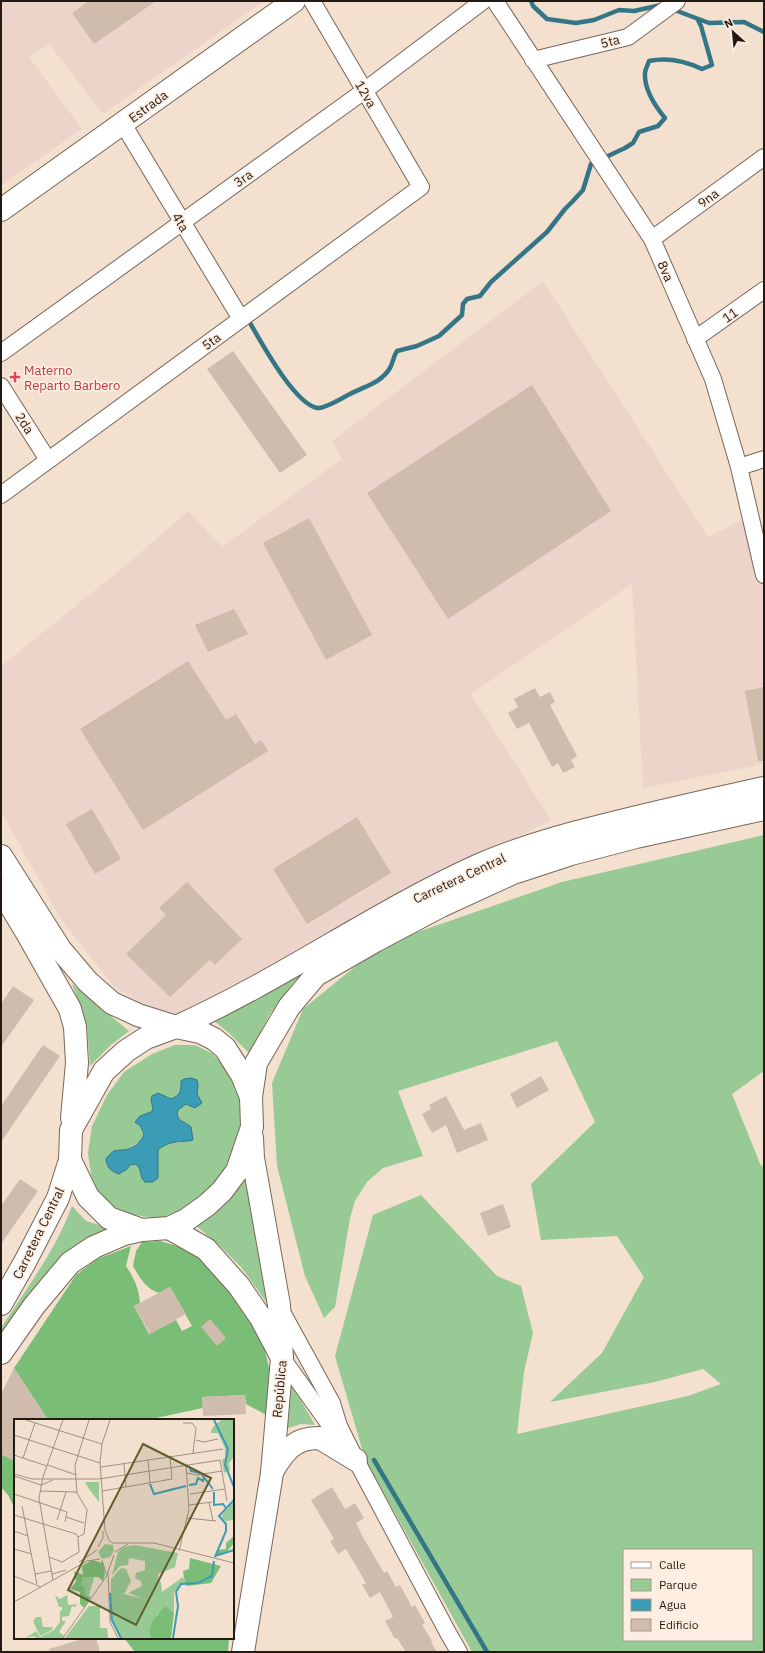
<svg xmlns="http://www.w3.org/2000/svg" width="765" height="1653" font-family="'IBM Plex Sans',sans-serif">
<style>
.industrial{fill:#ecd4ca}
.green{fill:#97ca94;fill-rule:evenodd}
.forest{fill:#7abd77}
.water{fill:#3b9db5;stroke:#347685}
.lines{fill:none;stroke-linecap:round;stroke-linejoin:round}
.stream{stroke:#347685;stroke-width:4.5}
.building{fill:#d0bcac}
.street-casing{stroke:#786658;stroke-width:18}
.secondary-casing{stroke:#786658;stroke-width:24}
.primary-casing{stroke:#786658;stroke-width:24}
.street{stroke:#fff;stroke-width:16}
.secondary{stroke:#fff;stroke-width:22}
.primary{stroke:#fff;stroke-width:22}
.health-dot{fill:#e0444e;stroke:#feeee1;stroke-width:1.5}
.labels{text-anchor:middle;stroke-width:3.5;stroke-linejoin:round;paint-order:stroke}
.street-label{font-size:13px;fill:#221a15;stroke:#feeee1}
.health-label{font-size:13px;fill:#be3a42;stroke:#feeee1;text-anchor:start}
.inset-river{fill:none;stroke:#3b9db5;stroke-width:2}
.inset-road{fill:none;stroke:#a09185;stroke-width:1}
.view{fill:#5f5f2d;fill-opacity:0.15;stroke:#5f5f2d;stroke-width:2}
.inset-edge{fill:none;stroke:#221a15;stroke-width:2}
</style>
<rect width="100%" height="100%" fill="#f4e0cf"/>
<g class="industrial">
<path d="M1,1H264L103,114L49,44L29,57L82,129L1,185Z"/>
<path d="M543,281L708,537L748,517L764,591V764L643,788L632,584L471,694L551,820L399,897L192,1012L162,1015L114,987L62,921L1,811V666L124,567L188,511L222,547L342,459L332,441Z"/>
</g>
<g class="green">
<path d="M764,835V1071L732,1094L761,1166L764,1165V1652H472L365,1459L335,1356L373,1215L421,1195L497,1276L521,1286L533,1333L524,1372L517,1434L688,1396L721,1384L703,1369L655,1382L550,1402L602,1353L644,1277L617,1236L541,1240L531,1184L595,1122L557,1041L398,1091L423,1156L383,1168L367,1182L355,1201L350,1218L335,1307L324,1318L305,1276L277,1166L272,1083L303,1009L383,944L562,882ZM624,1550H752V1640H624Z"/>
<path d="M311,965L292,984L270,1014L249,1053L229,1033L213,1020Z"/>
<path d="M72,984L129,1031L111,1045L90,1066L87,1026Z"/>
<path d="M175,1045H195L213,1054L229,1072L239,1095L241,1132L226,1168L207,1194L188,1208L158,1219L130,1214L113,1206L99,1193L91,1175L88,1153L92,1126L107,1095L124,1072L152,1054ZM181,1084L198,1085L196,1090L195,1108L186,1104L178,1110C176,1120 186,1126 192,1133V1138C189,1139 186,1142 183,1142C170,1145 169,1140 158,1150L157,1162L141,1176L139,1166L136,1164L130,1165L123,1173H115L107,1159L113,1152L125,1150L139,1142L144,1134L141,1127L137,1125L141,1116L151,1112L153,1109L151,1099L158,1093L171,1099C179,1096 182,1093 181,1084Z"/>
<path d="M245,1171L272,1310L241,1267L219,1245L194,1224Z"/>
<path d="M72,1206L86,1221L109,1228L82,1241L56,1264L1,1334V1328C26,1289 56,1250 72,1206Z"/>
<path d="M288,1378L315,1425L301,1424L282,1430Z"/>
</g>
<g class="forest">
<path d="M160,1241L194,1251L225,1278L263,1341L269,1368L268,1416L246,1404L245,1395L202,1397L203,1408L147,1420H48L14,1368L76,1275L97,1259L131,1246L126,1266C134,1278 139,1288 140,1303L134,1306L149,1334L176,1320L182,1331L192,1326L170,1287L159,1293C145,1288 140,1278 133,1266L136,1251L142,1242Z"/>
<path d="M1,1454L15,1461V1509L8,1495L1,1487Z"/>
<path d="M124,1638H229L228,1652H135Z"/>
</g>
<path class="water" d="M191,1078L197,1080L198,1085L197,1094L202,1103L195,1108L186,1104L178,1110C175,1121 184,1121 191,1127L193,1140C179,1143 169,1140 158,1150V1178L153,1182H145C139,1177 142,1169 136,1164L130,1165L126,1170L119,1174C111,1171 107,1168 106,1159C108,1156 111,1153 114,1151C117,1150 120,1150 124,1150C133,1148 141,1143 144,1134L141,1127L135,1122L140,1116L151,1112L153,1109L151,1099L152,1096L158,1093L171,1099C181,1095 181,1091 181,1081L184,1079Z"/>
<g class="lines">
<g class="stream">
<path d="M531,1L533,6L547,19L576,23L594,20L619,10L634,11L661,5"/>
<path d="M672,9L709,23L744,22L764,32"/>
<path d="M250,323C261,342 294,403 317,408C325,409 342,398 350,394C365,386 381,383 390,368C393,363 393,357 397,351L417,346L439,336L462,315L463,304L467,299L480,296L491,282L547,232L565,209L572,202L583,190L591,164L625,148L633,143L639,132L658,126L665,118C655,106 644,90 645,73C645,69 648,65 649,61C668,57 685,61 702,69L712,65L701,26L698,20"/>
<path d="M374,1460L487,1652"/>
</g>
</g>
<g class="building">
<path d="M89,1H156L94,44L72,13Z"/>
<path d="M233,351L307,455L280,473L207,369Z"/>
<path d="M532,385L611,511L448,619L367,493Z"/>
<path d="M309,518L372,635L326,660L263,543Z"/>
<path d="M234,609L248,634L208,652L195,625Z"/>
<path d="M188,661L226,720L236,714L255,744L261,740L268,751L143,830L80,729Z"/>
<path d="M764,687V761H758L745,691Z"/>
<path d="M535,688L540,697L550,692L555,702L550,705L577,756L571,760L575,767L563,773L558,763L552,767L529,723L517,729L508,713L518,707L514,699Z"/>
<path d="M92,809L121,859L95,874L66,824Z"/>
<path d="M357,817L391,873L307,924L273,869Z"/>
<path d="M187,882L242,939L215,965L210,960L170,997L126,954L166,915L159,908Z"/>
<path d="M13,986L34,1000L1,1047V1004Z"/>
<path d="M43,1045L60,1056L1,1142V1106Z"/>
<path d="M541,1076L549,1090L517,1108L510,1094Z"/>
<path d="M446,1096L464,1130L481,1123L488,1140L457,1153L446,1125L432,1133L422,1114L431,1109L429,1105Z"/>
<path d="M20,1179L38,1191L1,1244V1206Z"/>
<path d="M503,1204L511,1227L488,1236L480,1213Z"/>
<path d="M170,1287L186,1314L150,1334L134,1306Z"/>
<path d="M210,1319L226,1338L217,1346L201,1327Z"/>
<path d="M14,1368L48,1420H15V1461L1,1454V1394Z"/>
<path d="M245,1395L246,1414L203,1416L202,1397Z"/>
<path d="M332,1487L345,1509L355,1503L364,1518L356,1523L364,1539L384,1573L387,1571L396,1587L400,1585L412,1607L415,1605L425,1623L422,1625L432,1641L431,1642L437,1652H406L397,1638L395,1639L385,1621L393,1617L380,1592L370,1598L362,1585L366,1583L346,1549L338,1554L330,1541L334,1539L311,1500Z"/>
<path d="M86,1638H96L100,1652H50L49,1649Z"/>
</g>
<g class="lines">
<defs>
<g id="street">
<path d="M495,1L652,239L713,379L739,467L764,575"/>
<path d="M533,60L628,37L677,1"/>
<path d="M123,124L241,319"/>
<path d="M652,239L764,157"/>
<path d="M695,339L764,290"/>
<path d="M1,353L364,91L483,1"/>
<path d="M1,386L48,460"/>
<path d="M739,467L764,459"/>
<path d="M1,495L421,187L312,1"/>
<path d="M281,1310L332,1403L339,1426L356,1460L447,1631L459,1652"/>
<path d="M282,1358L337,1435"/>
</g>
<g id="secondary">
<path d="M1,210L294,1"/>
<path d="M169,1228L206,1249L239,1286L261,1318L282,1358"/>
</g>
<g id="primary">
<path d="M1,856L60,949L88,982L112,1003L138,1015L176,1027C281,980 375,912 479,865C518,848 560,836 601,826C655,812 710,800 764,788"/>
<path d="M1,890L27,933L70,1009L75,1027L77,1063L72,1118"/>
<path d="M176,1027L200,1032L214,1039L225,1048L242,1075L251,1097L252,1127L237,1171L222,1191L207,1205L186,1220L169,1228L142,1230L109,1218L88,1197L70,1160L71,1130L104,1071L126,1051L146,1038Z"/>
<path d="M251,1097L256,1063L289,1007L316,975L375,941L441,906L513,873L571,854L636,837L764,809"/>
<path d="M1,1304L25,1262L58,1198L70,1160"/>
<path d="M1,1353L34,1306L70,1263L94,1247L124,1234L142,1230"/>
<path d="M272,1472C284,1451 295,1437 320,1438L356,1460"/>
<path d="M243,1652L272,1473L282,1358L279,1305L253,1158L252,1138"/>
</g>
</defs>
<use href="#street" class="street-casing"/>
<use href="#secondary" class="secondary-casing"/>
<use href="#primary" class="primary-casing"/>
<use href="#street" class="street"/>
<use href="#secondary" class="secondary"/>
<use href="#primary" class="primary"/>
</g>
<path class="health-dot" d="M13 371h4v4h4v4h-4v4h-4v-4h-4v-4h4z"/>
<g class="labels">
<g class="street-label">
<text transform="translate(610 41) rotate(-14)" y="5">5ta</text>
<text transform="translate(366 94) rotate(60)" y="5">12va</text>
<text transform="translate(148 106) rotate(-36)" y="5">Estrada</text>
<text transform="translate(243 178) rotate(-36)" y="5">3ra</text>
<text transform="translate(708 198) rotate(-36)" y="5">9na</text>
<text transform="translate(181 222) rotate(59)" y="5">4ta</text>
<text transform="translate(666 271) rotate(67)" y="5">8va</text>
<text transform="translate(730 315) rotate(-35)" y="5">11</text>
<text transform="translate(211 341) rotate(-36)" y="5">5ta</text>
<text transform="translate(25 423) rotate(58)" y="5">2da</text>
<text transform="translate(459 878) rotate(-25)" y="5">Carretera Central</text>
<text transform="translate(38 1233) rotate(-64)" y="5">Carretera Central</text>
<text transform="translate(279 1389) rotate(-85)" y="5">República</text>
</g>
<g class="health-label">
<text x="24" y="375">Materno<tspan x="24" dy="15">Reparto Barbero</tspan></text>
</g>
</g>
<g transform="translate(14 1419)">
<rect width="220" height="220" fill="#f4e0cf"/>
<path d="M207,1H220V54L219,39L215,44L216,51L210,54L208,41L211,39V29L204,14H197L198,9ZM71,63H85V83L75,70ZM219,84L220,101L212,102L208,99L209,95ZM91,125L99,126L100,132L96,138L88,140L84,133ZM120,126L164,134L161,148L144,155V162L147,163L148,173L169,158L171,165L167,166L160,173V194H144L138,205L137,219H106L96,200L97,160L107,149L112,150L117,162L110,175L130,180L114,174L128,167L127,162L121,159L122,154L131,151V142L115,139L114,146L106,147L98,156L104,133L110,128ZM74,156L80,158L75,177L71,176L67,166L69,157ZM53,172L54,186L63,185L61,188L58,187L55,197L48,198V202H52L45,213L50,217L48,219H22L20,217L12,219L22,212L26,218L40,211L46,203V192L48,191V188H45L41,176L46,180L53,176ZM75,187H86V209H93L94,219H51ZM22,198H27L29,208H39L38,211L26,217L19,202Z" fill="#97ca94"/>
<path d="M220,117V124L211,135L203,136L204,131L212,130V124ZM176,139L207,147L197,164L173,167L171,165L169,152L175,150ZM78,141L89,144L91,155L89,162L84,158H69L67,166L70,167L71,176L77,178L70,189L66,185V173L56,170L62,163L60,152L69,156L68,147ZM151,187L160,194L157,219H137L135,212L139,201Z" fill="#7abd77"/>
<path class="inset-river" d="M200,1L214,30L211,46L220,68M176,48L177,52L186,54M188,56L199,70M136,65L140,75L172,67M175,66L182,65L184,59L189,62L190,58M200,73V86L209,85L212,89M201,137L220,131M201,138L212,112V105L205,97L220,81M96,174L98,201L107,219M159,219L164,187L162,173L167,165L184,164L198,157L200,142"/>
<path class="inset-road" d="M12,1L88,25M96,1L88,25L86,44L91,111L95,121L98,124H140L220,144M169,4H178L182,9L179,34M0,16L86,44M182,21L190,23L204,20M0,36L33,47M9,39L21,4M134,41L136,64M110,45L112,68M34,46L62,56M87,48L209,30M173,54L183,56L208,52M0,55L18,60H85L206,41L213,82M0,57L27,66L39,61M26,72L63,73M88,72L158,60L156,38M0,75L53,93L51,103M176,75L211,70M195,83L199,102M175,86L198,83M8,87L23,165M0,96L62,115L64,118M52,98L70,104M173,99L202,102M43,101L52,73M0,112L14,117M64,118L70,115L73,91L63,74L61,46L75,1M84,128L89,119V112M0,130L18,135M165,132L175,90L172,46M101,133L114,125M35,138L48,143L65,133L64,118M88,141L92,154M65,143L83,131M94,153L96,203L104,219M21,155L37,152M38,155L52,151M0,157L27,168M39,161L25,79L29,58L49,1M0,183L73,142L86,140M49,219L92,158L100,136"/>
<path class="view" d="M129,25L197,59L122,206L54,171Z"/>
<rect width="220" height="220" class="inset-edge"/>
</g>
<rect width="765" height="1653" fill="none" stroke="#221a15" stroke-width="4"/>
<rect x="623" y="1549" width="130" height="92" fill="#feeee1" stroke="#a6998f"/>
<rect x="631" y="1562" width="20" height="6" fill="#ffffff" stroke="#a6998f"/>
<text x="659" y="1569" font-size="12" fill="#221a15">Calle</text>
<rect x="631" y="1579" width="20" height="12" fill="#97ca94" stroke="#a6998f"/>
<text x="659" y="1589" font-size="12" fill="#221a15">Parque</text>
<rect x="631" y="1599" width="20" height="12" fill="#3b9db5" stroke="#a6998f"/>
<text x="659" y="1609" font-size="12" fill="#221a15">Agua</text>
<rect x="631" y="1619" width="20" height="12" fill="#d0bcac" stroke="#a6998f"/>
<text x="659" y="1629" font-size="12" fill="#221a15">Edificio</text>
<g transform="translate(733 32) rotate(333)" stroke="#feeee1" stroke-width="3" paint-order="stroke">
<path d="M0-3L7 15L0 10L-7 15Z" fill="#221a15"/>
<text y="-6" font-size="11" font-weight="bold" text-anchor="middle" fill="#221a15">N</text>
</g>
</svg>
